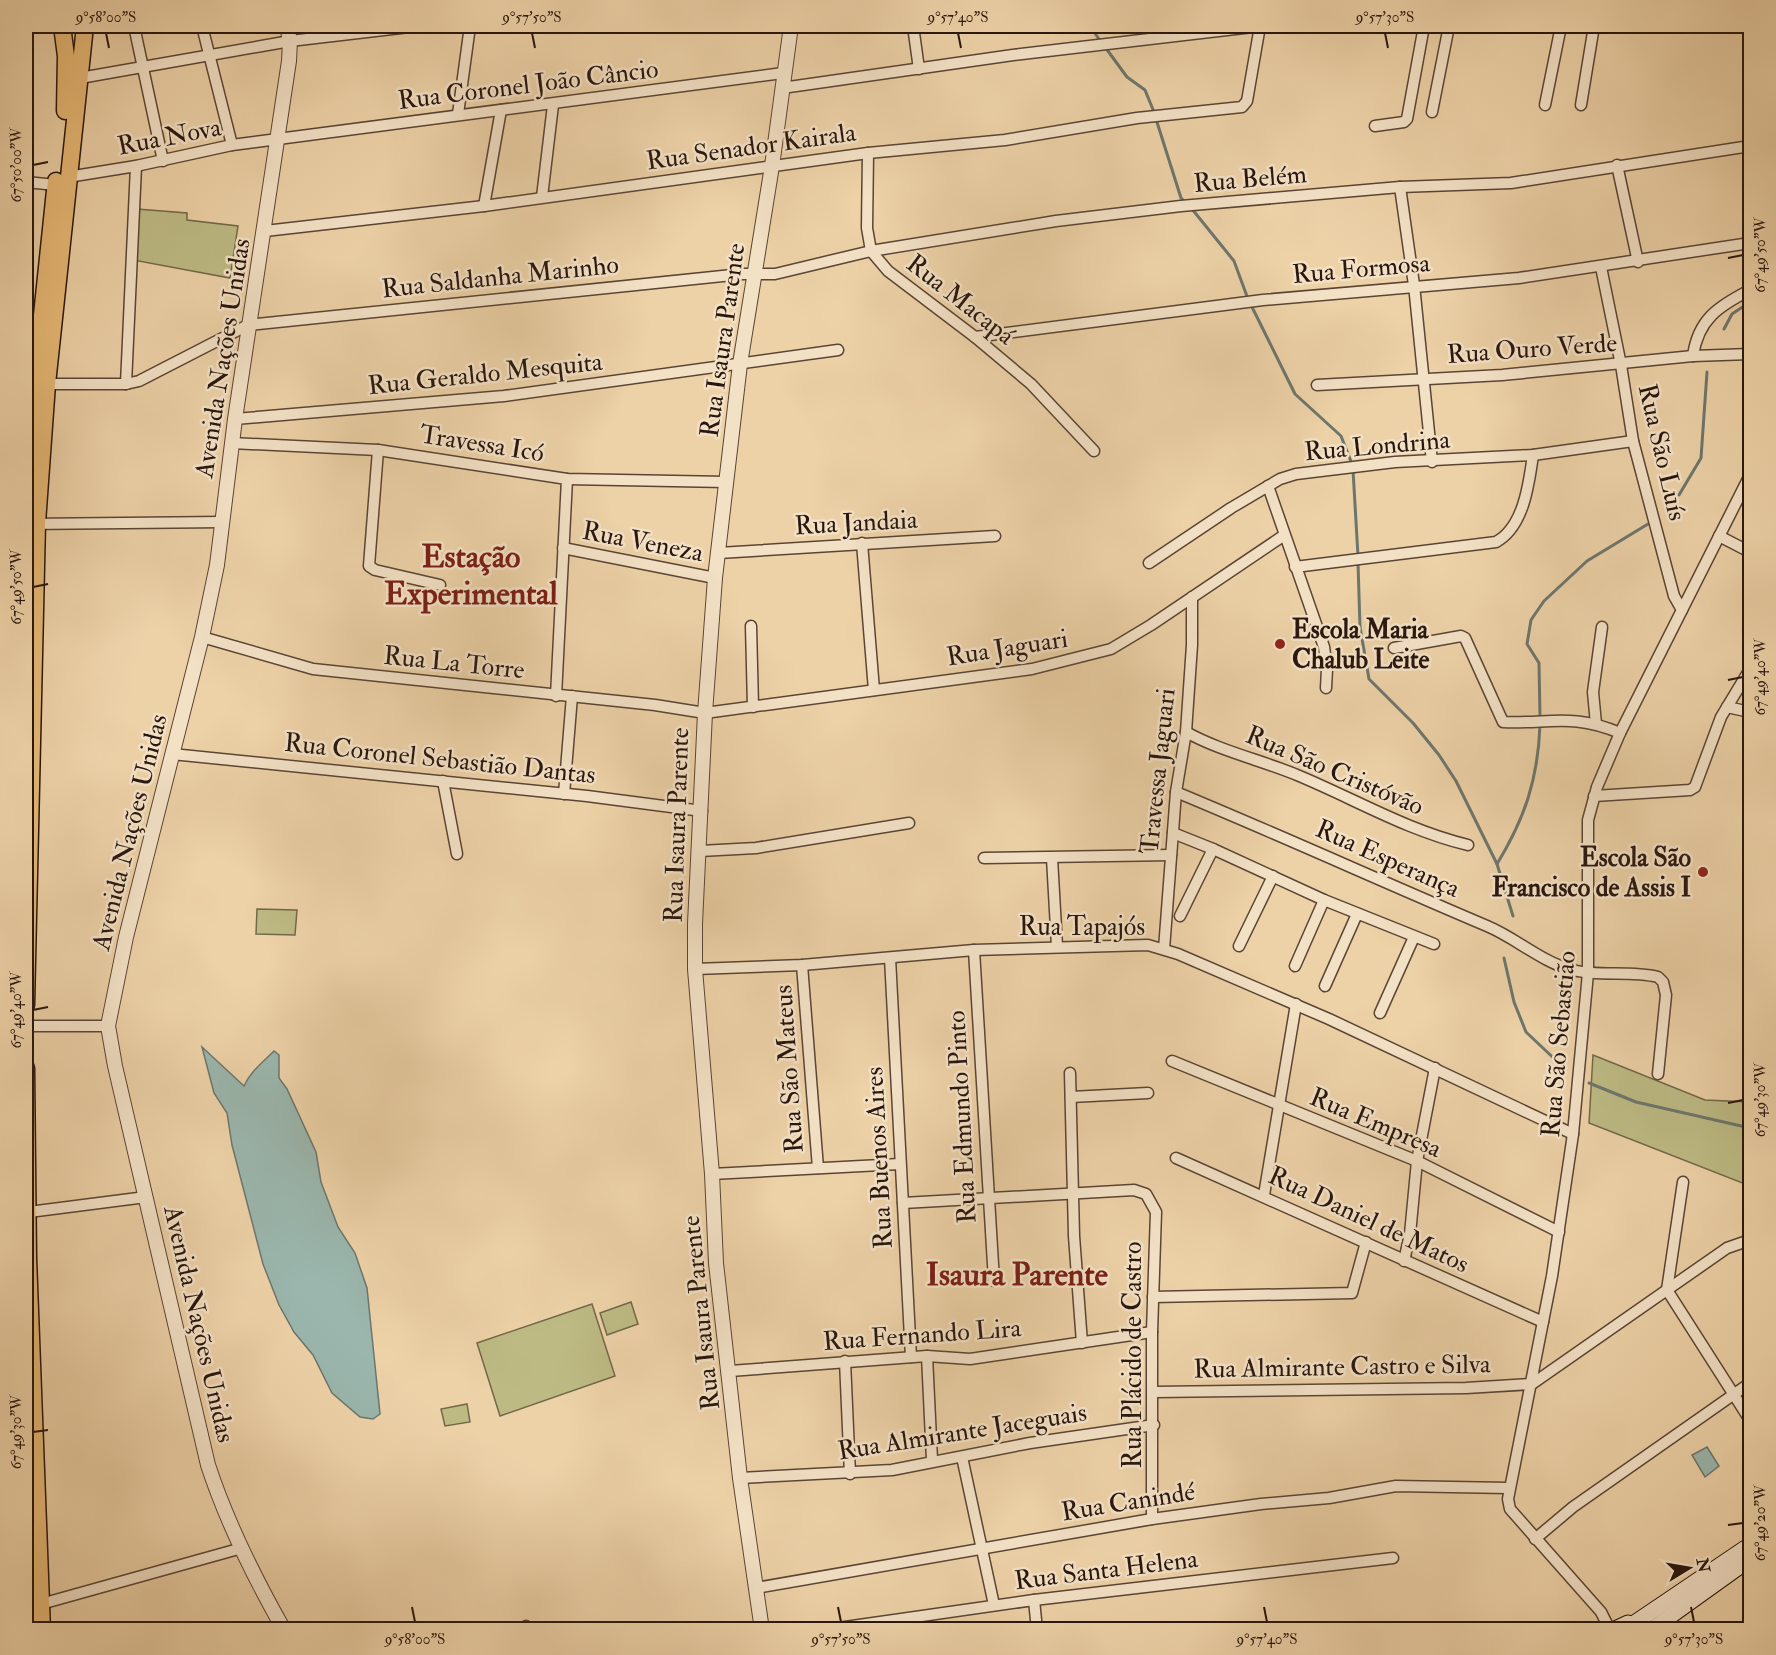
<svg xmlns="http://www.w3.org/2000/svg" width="1776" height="1655" font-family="'IM FELL Double Pica',serif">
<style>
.green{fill:#bdba84;stroke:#736849;stroke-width:1.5}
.water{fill:#9ab6ad;stroke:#6d766d;stroke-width:1.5}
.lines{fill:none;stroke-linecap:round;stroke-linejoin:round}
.stream{stroke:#6d766d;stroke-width:3}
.minor-casing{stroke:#5a4534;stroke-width:13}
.tertiary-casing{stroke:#5a4534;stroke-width:16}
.secondary-casing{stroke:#29160e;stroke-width:17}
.primary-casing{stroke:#29160e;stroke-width:19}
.minor{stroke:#f3e1c6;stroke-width:10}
.tertiary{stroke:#f3e1c6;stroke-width:14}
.secondary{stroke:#f3e1c6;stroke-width:15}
.primary{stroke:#e6b874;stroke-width:16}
.ticks{fill:none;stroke:#29160e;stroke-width:2}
.poi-dot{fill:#8f2418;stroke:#f3e1c6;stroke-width:2}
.labels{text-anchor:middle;stroke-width:5;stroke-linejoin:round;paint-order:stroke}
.street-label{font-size:26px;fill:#29160e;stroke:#f3e1c6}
.poi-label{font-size:26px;font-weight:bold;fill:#29160e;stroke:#f3e1c6;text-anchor:start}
.district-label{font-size:32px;font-weight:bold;fill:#7a1f14;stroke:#f3e1c6}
.neatline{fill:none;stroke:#29160e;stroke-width:2}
.ticks-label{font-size:15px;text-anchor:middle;fill:#29160e}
</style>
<rect width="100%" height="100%" fill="#edd1a7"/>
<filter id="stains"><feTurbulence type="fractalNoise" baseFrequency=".00333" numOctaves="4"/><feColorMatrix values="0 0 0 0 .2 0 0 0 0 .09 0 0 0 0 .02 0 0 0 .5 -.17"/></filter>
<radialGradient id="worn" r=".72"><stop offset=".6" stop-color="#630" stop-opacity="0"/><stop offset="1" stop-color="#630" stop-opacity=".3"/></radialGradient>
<g class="green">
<path d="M137,209L187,213V220L238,226L230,278L133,260Z"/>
<path d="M257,909L297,910L295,935L256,934Z"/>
<path d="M1593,1055L1705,1100L1750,1102V1186L1589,1123Z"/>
<path d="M631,1302L638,1324L607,1335L600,1313Z"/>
<path d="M592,1304L615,1376L500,1416L477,1343Z"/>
<path d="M467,1404L470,1422L445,1426L441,1409Z"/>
</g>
<g class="water">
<path d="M202,1047L244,1086C250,1072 263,1062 274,1051L279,1055V1078L287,1089L316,1152L321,1182L338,1227L355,1253L367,1288L380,1414L373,1419L360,1417L332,1393L313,1355L294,1332L279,1305L263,1264L232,1145L227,1113L214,1093Z"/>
<path d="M1707,1447L1719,1466L1705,1477L1692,1455Z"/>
</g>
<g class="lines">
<g class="stream">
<path d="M1090,26L1101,42"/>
<path d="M1105,47L1127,77L1145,90L1154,112"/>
<path d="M1156,119L1181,198L1185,202"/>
<path d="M1192,209L1234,261L1248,299"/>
<path d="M1251,305L1295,394L1341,436L1352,464"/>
<path d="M1724,329L1732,314L1750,302"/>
<path d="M1353,470L1358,556"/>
<path d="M1679,495L1701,458L1707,372"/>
<path d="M1358,563L1360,627L1369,679L1413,723L1439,755L1456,781L1497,864L1513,916"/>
<path d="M1540,718L1539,663L1527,644L1531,620L1544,601L1587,561L1648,524"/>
<path d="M1497,864C1525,818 1538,779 1540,725"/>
<path d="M1504,958L1514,1002L1526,1032L1562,1066"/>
<path d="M1589,1083L1636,1102L1750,1128"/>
</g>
<defs>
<g id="minor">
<path d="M134,26L163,161"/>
<path d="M202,26L232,145"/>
<path d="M913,26L919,69"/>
<path d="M80,78L290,41L418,26"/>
<path d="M782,88L1013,55L1261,26"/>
<path d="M1545,105L1561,26"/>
<path d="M1581,105L1594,26"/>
<path d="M1432,112L1449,26"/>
<path d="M458,114L470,26"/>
<path d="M1375,126L1404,122L1407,119L1424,26"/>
<path d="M868,153L867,228L871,251L888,271L975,337L1031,384L1094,451"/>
<path d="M1617,165L1638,262"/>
<path d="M68,177L136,166L232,145L783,73"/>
<path d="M26,182L56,185"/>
<path d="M1400,187L1414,285L1432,462"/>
<path d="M542,197L553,105"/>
<path d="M484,206L501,110"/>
<path d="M265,231L484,206L868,153L1005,140L1137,118L1242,107L1247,101L1260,26"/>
<path d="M1601,267L1621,365L1633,441L1674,596L1682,610"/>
<path d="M975,337L1263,300L1519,278L1750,243"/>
<path d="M1693,356C1698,319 1719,306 1750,290"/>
<path d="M47,384H126L139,381L248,325L742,274H775L871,251L1056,221L1181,206L1400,187L1511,183L1750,146"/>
<path d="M126,384L136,166"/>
<path d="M1317,385L1502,375L1693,356L1750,354"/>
<path d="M235,419L504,396L838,350"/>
<path d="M231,443L378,450L567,479L726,482"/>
<path d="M378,450L369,566L375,570L440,585"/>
<path d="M1268,486L1324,647L1327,669L1326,688"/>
<path d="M26,524L223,522"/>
<path d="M1719,536L1750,552"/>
<path d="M862,543L874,690"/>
<path d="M563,548L715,578"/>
<path d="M719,553L995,536"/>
<path d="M1149,563L1231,508L1280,479L1296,474L1395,462L1533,455L1633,441"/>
<path d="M1295,567L1496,542C1524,527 1529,483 1533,455"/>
<path d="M751,626L753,707"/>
<path d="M202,637L313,669L655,705L705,713L1032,669L1111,649L1151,625L1283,536"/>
<path d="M1394,648L1461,636L1465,638L1503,722C1550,724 1572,713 1620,733"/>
<path d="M556,696L567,479"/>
<path d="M1727,707L1750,712"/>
<path d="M1596,724L1593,692L1602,627"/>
<path d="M1186,732C1220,751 1261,760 1297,775C1355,799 1406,830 1468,845"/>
<path d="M172,754L587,796L702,811"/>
<path d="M443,781L457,854"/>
<path d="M1176,792C1280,835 1383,882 1487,926C1516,938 1540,961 1572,970C1600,977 1630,970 1658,977L1663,982L1666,995L1658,1074"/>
<path d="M564,794L572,696"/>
<path d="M1594,796L1690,790L1695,787L1721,717L1750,669"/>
<path d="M1173,833L1213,849L1324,900L1434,944"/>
<path d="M700,851L756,848L909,823"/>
<path d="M984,858L1171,855"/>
<path d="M1052,858L1057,946"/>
<path d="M1180,916L1213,849"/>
<path d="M1239,946L1273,876"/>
<path d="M1164,949L1176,792L1186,732L1192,645V597"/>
<path d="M974,950L994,1281"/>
<path d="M890,958L911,1357"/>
<path d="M802,965L818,1168"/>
<path d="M1295,966L1324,900"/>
<path d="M695,969L802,965L974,950L1148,945L1178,954L1329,1019L1573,1134"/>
<path d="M1325,986L1357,914"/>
<path d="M1380,1013L1414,937"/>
<path d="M26,1026H108"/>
<path d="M1172,1061L1417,1161L1559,1232"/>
<path d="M1070,1073L1074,1236L1082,1343"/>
<path d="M1071,1097L1148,1093"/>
<path d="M1176,1158L1543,1322"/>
<path d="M712,1174L900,1164"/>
<path d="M1683,1182L1667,1290L1750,1420"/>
<path d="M1264,1195L1296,1004"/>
<path d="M903,1203L1134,1190L1146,1194L1156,1212L1152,1332V1519"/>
<path d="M29,1212L146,1197"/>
<path d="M1404,1261L1410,1234L1417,1161L1435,1068"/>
<path d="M1153,1297L1352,1293L1366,1242"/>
<path d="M927,1356L932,1460"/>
<path d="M845,1361L850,1474"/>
<path d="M730,1371L927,1356L970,1359L1152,1332"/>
<path d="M1154,1392L1466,1388L1532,1384L1727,1248L1750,1240"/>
<path d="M962,1457L994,1605"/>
<path d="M740,1478L892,1470L1030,1443L1154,1425"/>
<path d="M1535,1539L1573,1507L1750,1383"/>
<path d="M756,1588L1152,1519L1261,1504L1329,1498L1396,1486L1508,1488"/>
<path d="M1034,1600L1037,1630"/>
<path d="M41,1604L242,1548"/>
<path d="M526,1630V1626"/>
<path d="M824,1630L1034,1600L1393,1558"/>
<path d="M1610,1630L1601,1612L1510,1509L1508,1499L1552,1276L1573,1134L1588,973V820L1597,787L1620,733L1750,475"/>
</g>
<g id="tertiary">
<path d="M284,1630C254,1577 227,1523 208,1465L115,1066L108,1026L126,937L202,637L217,565L235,419L289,61L290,41L287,26"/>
<path d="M762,1630L740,1478L716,1263L712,1174L695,969V924L705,713L715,578L740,364L772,166L791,26"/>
</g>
<g id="secondary">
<path d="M1633,1624L1750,1545"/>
<path d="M1613,1630L1628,1623L1639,1628"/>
<path d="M1651,1630L1750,1559"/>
</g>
<g id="primary">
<path d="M62,26L66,56L65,111"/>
<path d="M26,469L56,181"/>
<path d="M26,1005L37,523L47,384L85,26"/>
<path d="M26,1068L28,1258L42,1630"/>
<path d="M26,1578L28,1630"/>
</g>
</defs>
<use href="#minor" class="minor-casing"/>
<use href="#tertiary" class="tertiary-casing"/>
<use href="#secondary" class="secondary-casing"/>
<use href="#primary" class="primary-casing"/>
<use href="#minor" class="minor"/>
<use href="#tertiary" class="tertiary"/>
<use href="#secondary" class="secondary"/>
<use href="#primary" class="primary"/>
</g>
<path class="ticks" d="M106,33L109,48M532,33L535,48M958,33L961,48M1385,33L1388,48M33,165L48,162M1728,258L1743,255M33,587L48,584M1728,680L1743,677M33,1010L48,1007M1728,1103L1743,1100M33,1432L48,1430M1728,1525L1743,1523M412,1607L415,1622M838,1607L841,1622M1264,1607L1267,1622M1691,1607L1694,1622"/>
<g class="poi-dot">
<circle cx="1280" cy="644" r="6"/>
<circle cx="1703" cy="872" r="6"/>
</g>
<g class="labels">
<g class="street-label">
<text transform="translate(528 84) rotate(-7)" y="9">Rua Coronel João Câncio</text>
<text transform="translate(169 136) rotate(-11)" y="9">Rua Nova</text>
<text transform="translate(751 146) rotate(-8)" y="9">Rua Senador Kairala</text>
<text transform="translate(1250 178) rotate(-5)" y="9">Rua Belém</text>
<text transform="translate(1361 268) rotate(-5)" y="9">Rua Formosa</text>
<text transform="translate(500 276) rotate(-6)" y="9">Rua Saldanha Marinho</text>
<text transform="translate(961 299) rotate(38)" y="9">Rua Macapá</text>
<text transform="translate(722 340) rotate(-82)" y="9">Rua Isaura Parente</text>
<text transform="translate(1532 348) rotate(-4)" y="9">Rua Ouro Verde</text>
<text transform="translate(222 358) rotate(-81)" y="9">Avenida Nações Unidas</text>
<text transform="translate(485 373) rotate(-6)" y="9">Rua Geraldo Mesquita</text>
<text transform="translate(482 443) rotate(9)" y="9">Travessa Icó</text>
<text transform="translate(1377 445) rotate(-5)" y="9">Rua Londrina</text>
<text transform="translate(1663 452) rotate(77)" y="9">Rua São Luís</text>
<text transform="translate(856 522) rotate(-3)" y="9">Rua Jandaia</text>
<text transform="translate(643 541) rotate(11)" y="9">Rua Veneza</text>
<text transform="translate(1007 647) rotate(-9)" y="9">Rua Jaguari</text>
<text transform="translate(454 662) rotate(6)" y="9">Rua La Torre</text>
<text transform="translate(440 758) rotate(6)" y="9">Rua Coronel Sebastião Dantas</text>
<text transform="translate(1335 770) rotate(23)" y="9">Rua São Cristóvão</text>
<text transform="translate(1157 771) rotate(-84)" y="9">Travessa Jaguari</text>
<text transform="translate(676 825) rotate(-88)" y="9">Rua Isaura Parente</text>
<text transform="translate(129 832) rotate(-76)" y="9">Avenida Nações Unidas</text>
<text transform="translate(1388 858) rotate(24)" y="9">Rua Esperança</text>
<text x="1082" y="935">Rua Tapajós</text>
<text transform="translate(1558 1044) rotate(-85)" y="9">Rua São Sebastião</text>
<text transform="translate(788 1069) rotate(-94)" y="9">Rua São Mateus</text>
<text transform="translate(961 1117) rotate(-93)" y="9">Rua Edmundo Pinto</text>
<text transform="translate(1376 1122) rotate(23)" y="9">Rua Empresa</text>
<text transform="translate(878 1158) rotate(-93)" y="9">Rua Buenos Aires</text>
<text transform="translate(1369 1219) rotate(25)" y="9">Rua Daniel de Matos</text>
<text transform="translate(700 1313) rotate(-96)" y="9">Rua Isaura Parente</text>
<text transform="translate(200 1324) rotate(77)" y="9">Avenida Nações Unidas</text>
<text transform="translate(922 1334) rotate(-4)" y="9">Rua Fernando Lira</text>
<text transform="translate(1132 1355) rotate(-90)" y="9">Rua Plácido de Castro</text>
<text transform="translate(1342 1366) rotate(-1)" y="9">Rua Almirante Castro e Silva</text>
<text transform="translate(962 1431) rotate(-9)" y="9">Rua Almirante Jaceguais</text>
<text transform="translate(1128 1501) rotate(-9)" y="9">Rua Canindé</text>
<text transform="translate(1106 1569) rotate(-7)" y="9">Rua Santa Helena</text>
</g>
<g class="poi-label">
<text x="1292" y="638">Escola Maria<tspan x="1292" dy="30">Chalub Leite</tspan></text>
<text x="1691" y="866" text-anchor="end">Escola São<tspan x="1691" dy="30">Francisco de Assis I</tspan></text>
</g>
<g class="district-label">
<text x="471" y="567">Estação<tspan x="471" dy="37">Experimental</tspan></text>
<text x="1017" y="1285">Isaura Parente</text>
</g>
</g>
<rect width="1776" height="1655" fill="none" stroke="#edd1a7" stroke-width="66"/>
<g transform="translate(1689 1568) rotate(79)" stroke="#f3e1c6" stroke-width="4.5" paint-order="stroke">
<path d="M0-4.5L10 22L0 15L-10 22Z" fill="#29160e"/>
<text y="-9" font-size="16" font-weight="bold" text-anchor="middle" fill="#29160e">N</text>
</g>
<rect x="33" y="33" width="1710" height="1589" class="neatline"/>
<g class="ticks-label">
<text x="106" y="22">9°58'00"S</text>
<text x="532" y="22">9°57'50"S</text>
<text x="958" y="22">9°57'40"S</text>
<text x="1385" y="22">9°57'30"S</text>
<text transform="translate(16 165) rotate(-90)" y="5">67°50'00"W</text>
<text transform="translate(1760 255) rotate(-90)" y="5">67°49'50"W</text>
<text transform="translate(16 587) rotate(-90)" y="5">67°49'50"W</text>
<text transform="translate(1760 677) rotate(-90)" y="5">67°49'40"W</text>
<text transform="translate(16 1010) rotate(-90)" y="5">67°49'40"W</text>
<text transform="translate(1760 1100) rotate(-90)" y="5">67°49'30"W</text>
<text transform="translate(16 1432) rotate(-90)" y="5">67°49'30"W</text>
<text transform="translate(1760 1523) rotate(-90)" y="5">67°49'20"W</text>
<text x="415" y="1644">9°58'00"S</text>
<text x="841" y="1644">9°57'50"S</text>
<text x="1267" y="1644">9°57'40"S</text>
<text x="1694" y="1644">9°57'30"S</text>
</g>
<rect width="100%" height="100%" filter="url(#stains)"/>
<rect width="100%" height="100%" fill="url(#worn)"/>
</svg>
